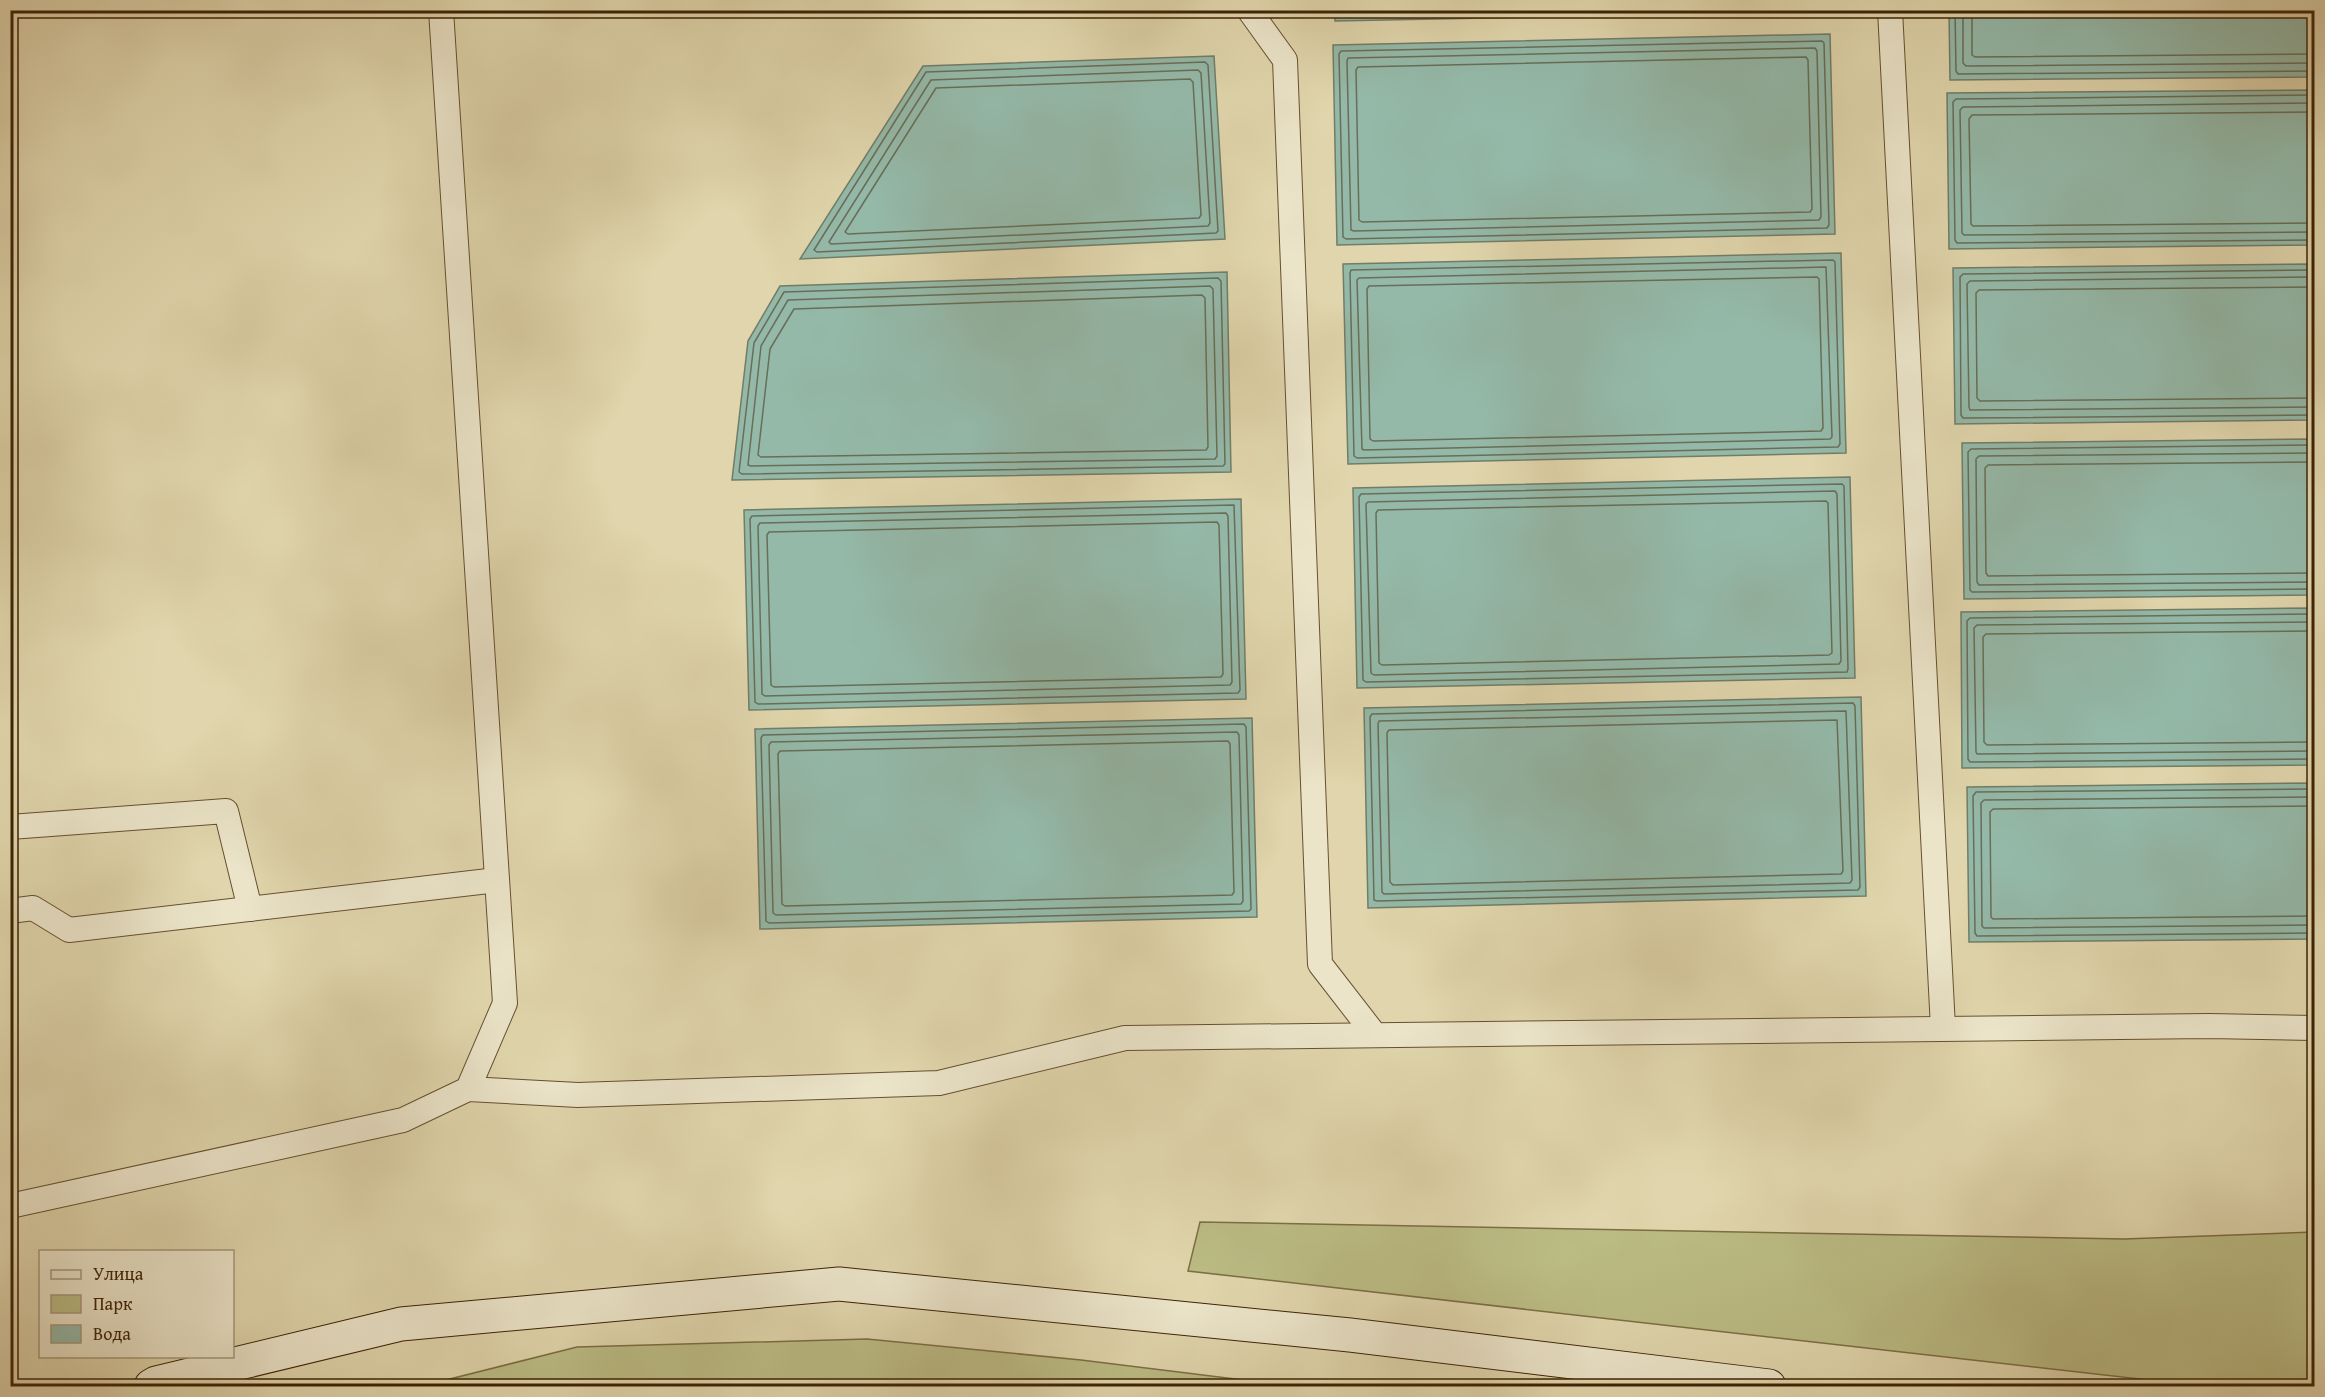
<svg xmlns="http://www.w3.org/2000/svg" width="2325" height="1397" font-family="'Gentium Book Plus',serif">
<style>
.green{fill:#bbbb84;stroke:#7c6f44;stroke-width:1.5}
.water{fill:#94b9a9;stroke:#717d67;stroke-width:1.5}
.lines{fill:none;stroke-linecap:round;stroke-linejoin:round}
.shore{stroke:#686e57;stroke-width:1.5}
.lane-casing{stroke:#66502f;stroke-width:26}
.secondary-casing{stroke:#3d2305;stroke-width:35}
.lane{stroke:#ebe4c9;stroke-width:24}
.secondary{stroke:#ebe4c9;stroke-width:33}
</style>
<rect width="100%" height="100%" fill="#e0d5ac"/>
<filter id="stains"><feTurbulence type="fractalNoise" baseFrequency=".00333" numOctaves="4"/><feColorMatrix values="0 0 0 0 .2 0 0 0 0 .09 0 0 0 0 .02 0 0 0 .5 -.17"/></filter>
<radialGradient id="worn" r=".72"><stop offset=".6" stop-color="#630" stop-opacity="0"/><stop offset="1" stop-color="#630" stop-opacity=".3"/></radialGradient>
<g class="green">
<path d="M1200,1222L2124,1239L2314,1232V1386H2201L1188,1271Z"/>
<path d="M867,1339L1081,1360L1293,1386H422L577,1347Z"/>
</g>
<g class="water">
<path d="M1335,11V10L1828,11L1335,21Z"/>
<path d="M1949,11H2314V77L1950,80Z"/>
<path d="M1830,34L1835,234L1337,245L1333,45Z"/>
<path d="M1214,56L1225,239L800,259L923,66Z"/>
<path d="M2314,90V245L1949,249L1947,93Z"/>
<path d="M1841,253L1846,453L1348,464L1343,264Z"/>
<path d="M2314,264V420L1955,424L1953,268Z"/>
<path d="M1227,272L1231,472L732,480L748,341L780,286Z"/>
<path d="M2314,439V595L1964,599L1962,443Z"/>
<path d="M1850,477L1855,678L1357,688L1353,488Z"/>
<path d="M1241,499L1246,699L749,710L744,510Z"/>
<path d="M2314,608V765L1962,768L1961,612Z"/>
<path d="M1861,697L1866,896L1368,908L1364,708Z"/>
<path d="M1252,718L1257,917L760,929L755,729Z"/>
<path d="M2314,783V939L1969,942L1967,787Z"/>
</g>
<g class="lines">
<g class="shore">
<path d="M1341,10L1344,15L1555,10"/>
<path d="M1955,10L1956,71L1958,74L2314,71"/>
<path d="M1963,10V63L1966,66L2314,63"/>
<path d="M1972,10V55L1975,57L2314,54"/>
<path d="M1822,41L1824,43L1829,225L1827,228L1346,239L1343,237L1339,54L1341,51Z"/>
<path d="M1815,48L1817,51L1821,217L1819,220L1354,231L1351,230L1347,61L1348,58Z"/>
<path d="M1806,57L1808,60L1812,209L1810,212L1362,222L1359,220L1356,70L1358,67Z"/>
<path d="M1205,62L1208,65L1218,231L1216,233L817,252L814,250L926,72Z"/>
<path d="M1198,70L1201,73L1210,223L1208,226L831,244L829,242L931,80Z"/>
<path d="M1190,79L1193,82L1201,215L1199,218L848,234L845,232L936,88Z"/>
<path d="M2314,95L1956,99L1953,102L1955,240L1957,243L2314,240"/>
<path d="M2314,103L1963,107L1960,110L1962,233L1964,235L2314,232"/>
<path d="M2314,112L1972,115L1969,119L1971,224L1973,226L2314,223"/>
<path d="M1833,260L1835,262L1840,444L1838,447L1357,458L1354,456L1350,273L1351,270Z"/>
<path d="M1826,267L1832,437L1830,439L1364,450L1362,449L1357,280L1359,278Z"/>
<path d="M2314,270L1963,274L1960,277L1961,415L1963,418L2314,415"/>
<path d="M1817,277L1819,279L1823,428L1821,431L1373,441L1370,439L1367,289L1369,286Z"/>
<path d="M2314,277L1970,281L1967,284L1969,407L1970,410L2314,407"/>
<path d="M1218,278L1221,281L1225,464L1223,466L742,474L739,472L754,343L784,292Z"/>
<path d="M1210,286L1213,289L1217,456L1215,459L751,466L748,465L761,346L788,300Z"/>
<path d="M2314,287L1979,290L1976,293L1977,398L1980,401L2314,398"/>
<path d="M1202,295L1205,298L1208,447L1206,450L761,457L758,455L770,349L794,309Z"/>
<path d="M2314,445L1971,449L1968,452L1970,590L1972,592L2314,589"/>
<path d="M2314,453L1979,456L1976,459L1977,582L1979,585L2314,582"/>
<path d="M2314,462L1988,465L1985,468L1986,573L1988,576L2314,573"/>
<path d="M1842,484L1844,486L1848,669L1847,672L1366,682L1363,680L1359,497L1361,494Z"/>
<path d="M1835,491L1837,494L1841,661L1839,664L1374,675L1371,673L1366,504L1368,502Z"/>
<path d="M1826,501L1828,503L1832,653L1829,655L1382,665L1379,663L1376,513L1378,510Z"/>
<path d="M1234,505L1240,690L1238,693L758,704L755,702L750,519L752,516Z"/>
<path d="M1226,513L1228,516L1232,682L1230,685L765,696L762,694L758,526L760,523Z"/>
<path d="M1217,522L1219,525L1223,674L1221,677L774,687L771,685L767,535L769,532Z"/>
<path d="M2314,614L1970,618L1967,621L1968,759L1970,762L2314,759"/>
<path d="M2314,622L1977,625L1974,628L1976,752L1977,754L2314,751"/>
<path d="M2314,631L1986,634L1983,637L1984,742L1987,745L2314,742"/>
<path d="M1853,703L1855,706L1860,887L1858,890L1377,901L1374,900L1370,717L1372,714Z"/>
<path d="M1846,711L1852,880L1850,883L1384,894L1382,892L1378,724L1379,721Z"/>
<path d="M1837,720L1843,871L1841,874L1393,885L1390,882L1387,733L1389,730Z"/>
<path d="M1244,724L1246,727L1251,909L1249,911L769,923L766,921L761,738L763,735Z"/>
<path d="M1237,732L1239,735L1243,901L1241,904L776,915L773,913L769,745L771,742Z"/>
<path d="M1228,741L1230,744L1234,892L1232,895L785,906L782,904L778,754L780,751Z"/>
<path d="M2314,789L1976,792L1973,796L1975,933L1977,936L2314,933"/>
<path d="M2314,797L1984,800L1981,803L1982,926L1984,928L2314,925"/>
<path d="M2314,806L1993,809L1990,812L1991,917L1993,919L2314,916"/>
</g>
<defs>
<g id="lane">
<path d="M1249,10L1285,60L1320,964L1375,1035"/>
<path d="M1890,10L1943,1028"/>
<path d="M10,827L226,811L250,909"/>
<path d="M10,911L33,908L69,930L497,880"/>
<path d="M468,1089L578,1095L939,1083L1125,1038L2209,1026L2314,1028"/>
<path d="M10,1206L403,1120L468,1089L505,1003L441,10"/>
</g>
<path id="secondary" d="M151,1386L156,1383L401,1324L839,1284L1350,1335L1769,1386"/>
</defs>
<use href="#lane" class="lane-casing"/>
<use href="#secondary" class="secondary-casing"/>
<use href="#lane" class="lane"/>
<use href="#secondary" class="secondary"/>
</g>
<rect width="2325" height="1397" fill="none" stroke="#e0d5ac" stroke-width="36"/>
<rect x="12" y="12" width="2301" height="1373" fill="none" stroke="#3d2305" stroke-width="3"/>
<rect x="18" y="18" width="2289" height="1361" fill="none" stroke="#3d2305" stroke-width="1.5"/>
<rect x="39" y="1250" width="195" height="108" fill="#ebe4c9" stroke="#a5977b" stroke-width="1.5"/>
<rect x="51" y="1270" width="30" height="9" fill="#ebe4c9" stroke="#a5977b" stroke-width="1.5"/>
<text x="93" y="1280" font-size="18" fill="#3d2305">Улица</text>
<rect x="51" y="1295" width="30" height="18" fill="#bbbb84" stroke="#a5977b" stroke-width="1.5"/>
<text x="93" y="1310" font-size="18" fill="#3d2305">Парк</text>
<rect x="51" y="1325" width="30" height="18" fill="#94b9a9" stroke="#a5977b" stroke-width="1.5"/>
<text x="93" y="1340" font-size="18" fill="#3d2305">Вода</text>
<rect width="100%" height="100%" filter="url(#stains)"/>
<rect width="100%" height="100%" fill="url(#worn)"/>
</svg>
